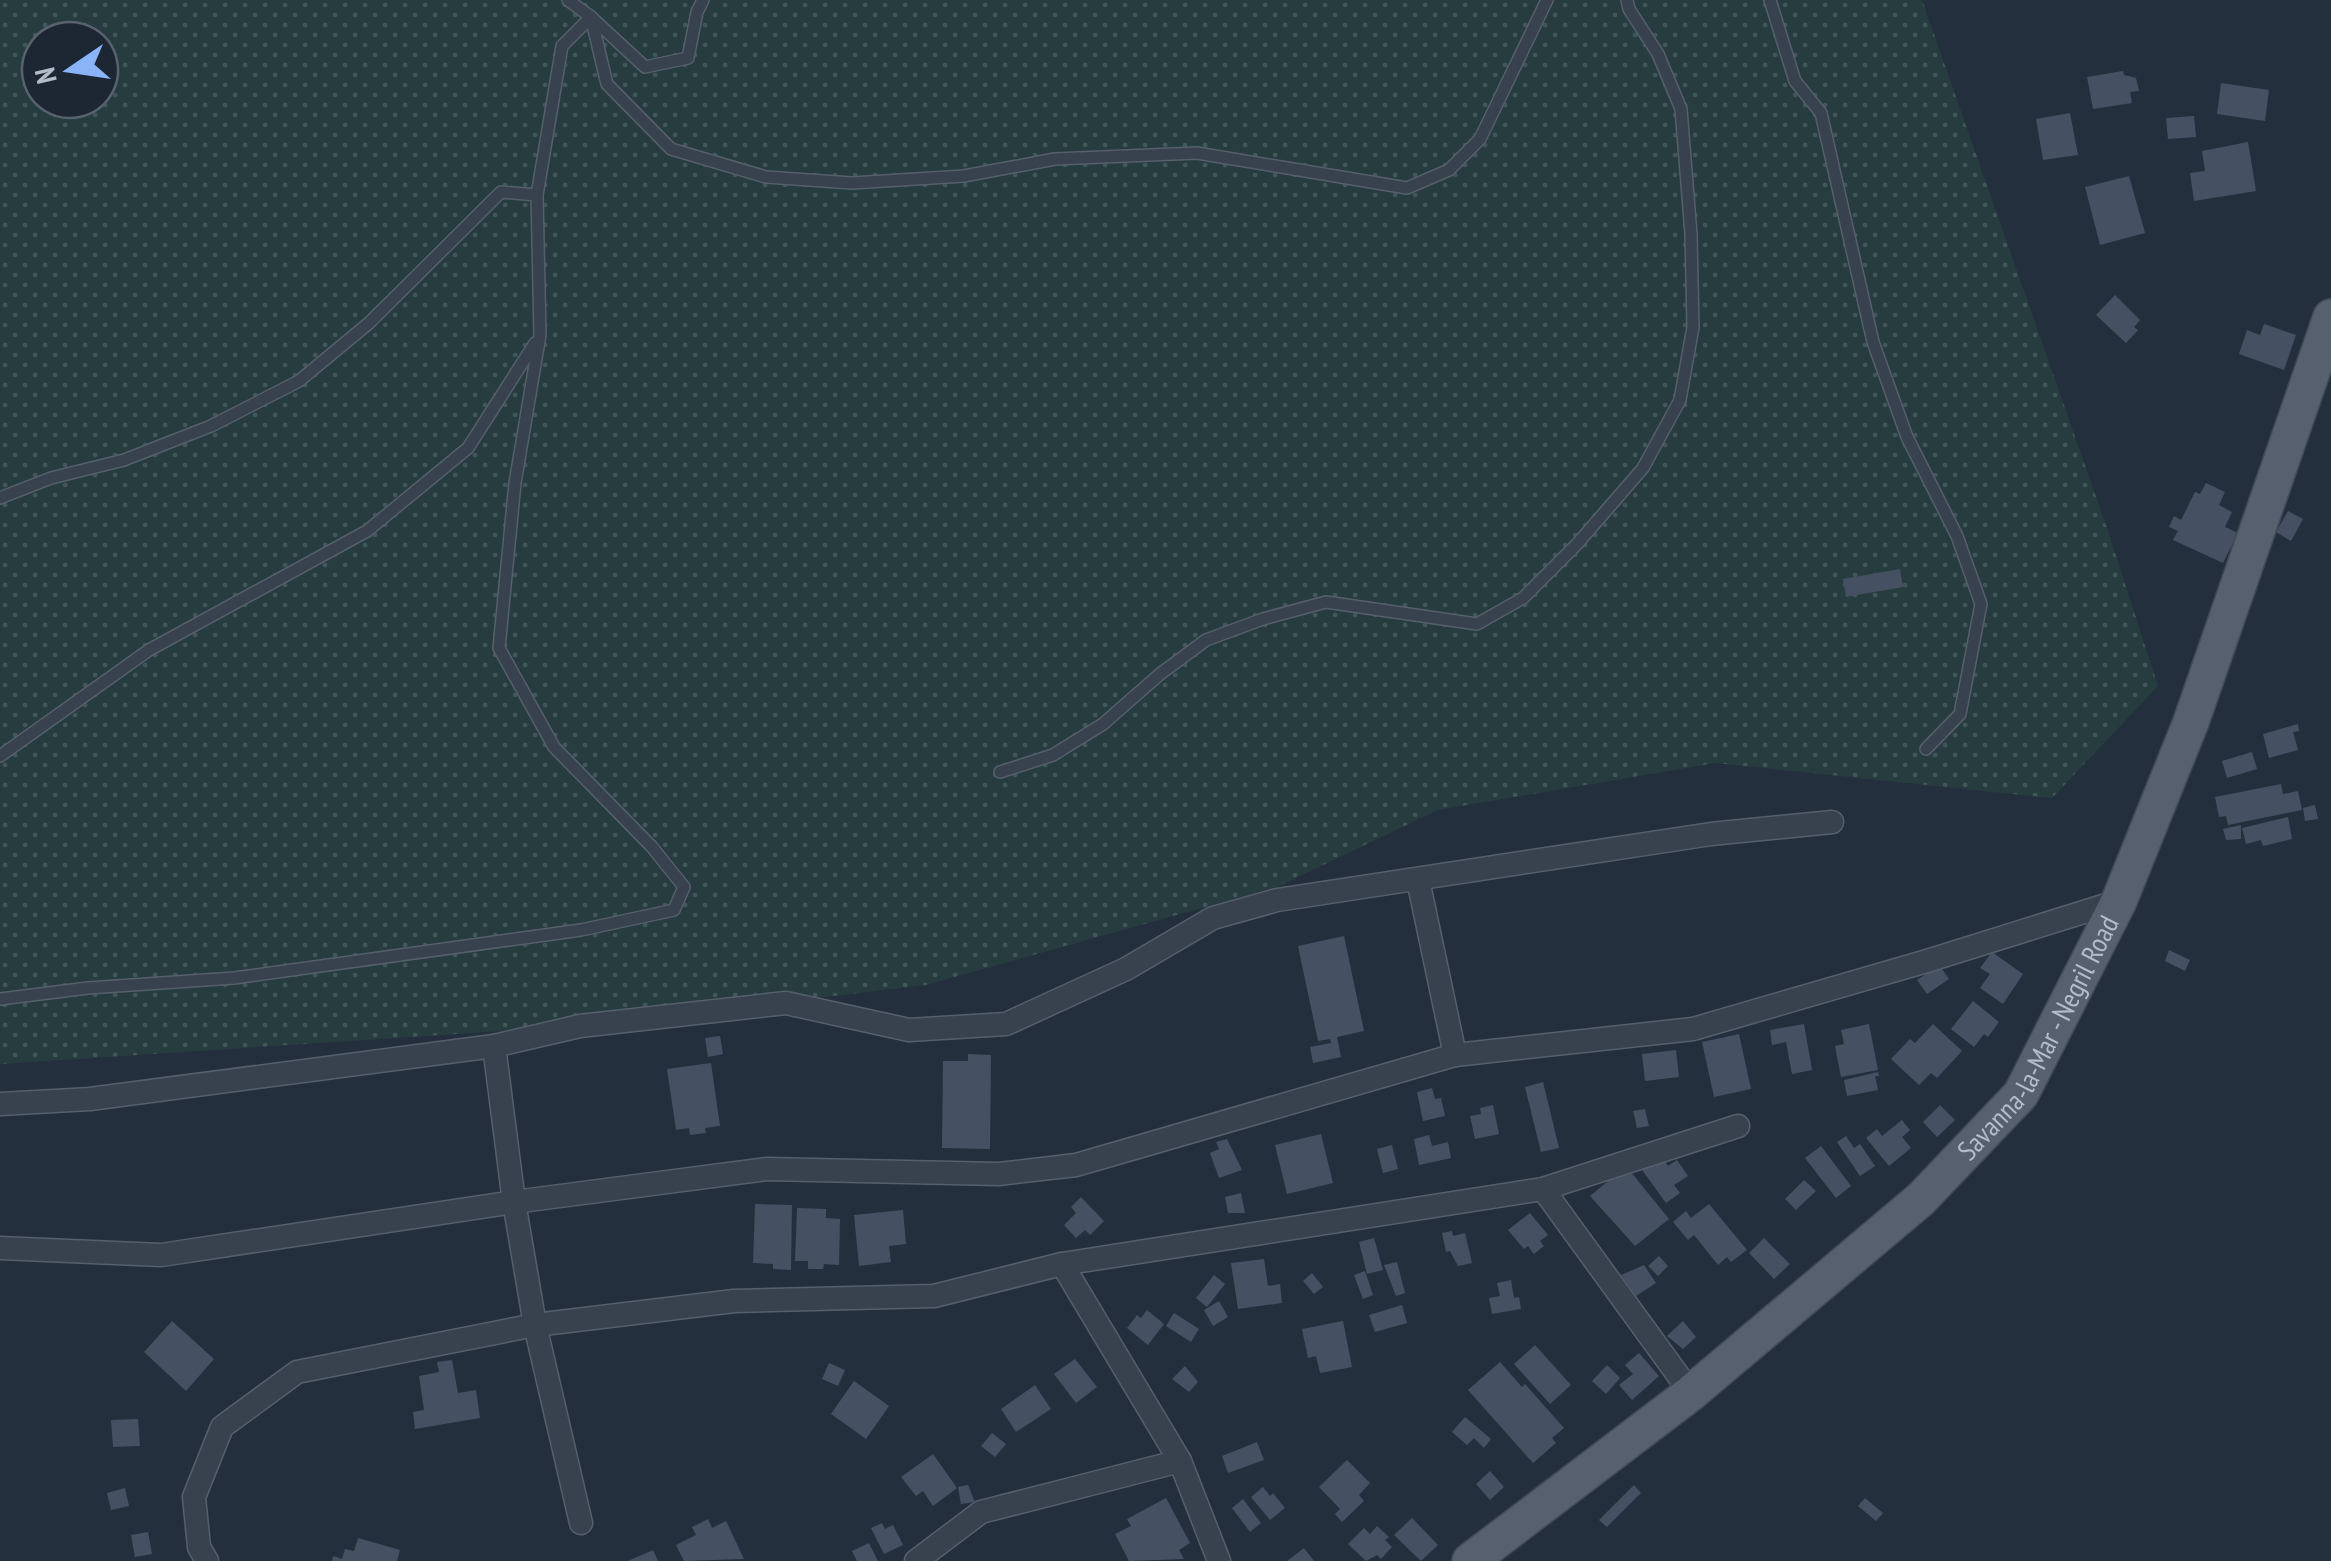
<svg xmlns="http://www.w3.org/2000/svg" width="2331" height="1561" font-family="'PT Sans Narrow',sans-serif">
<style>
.green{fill:url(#green-dots);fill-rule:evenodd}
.building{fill:#455162}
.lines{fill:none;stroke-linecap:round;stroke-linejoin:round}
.service-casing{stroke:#565f6c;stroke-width:14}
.minor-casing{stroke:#565f6c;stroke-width:25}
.primary-casing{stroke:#414a57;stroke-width:38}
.service{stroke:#38414e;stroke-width:11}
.minor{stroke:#38414e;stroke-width:22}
.primary{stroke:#56606e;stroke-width:35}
.labels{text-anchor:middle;stroke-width:10;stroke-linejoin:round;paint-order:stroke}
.street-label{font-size:28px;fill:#b4bcc9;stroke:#1d2633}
</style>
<defs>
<pattern id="green-dots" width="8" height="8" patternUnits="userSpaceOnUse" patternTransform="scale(2.5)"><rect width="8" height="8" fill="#263c3f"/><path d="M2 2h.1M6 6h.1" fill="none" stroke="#435659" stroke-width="1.8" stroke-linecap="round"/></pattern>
</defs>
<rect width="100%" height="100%" fill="#242f3e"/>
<path class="green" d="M0,0H1922L2108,531L2158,686L2052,798L1715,763L1438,810L1277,887L926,985L580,1026L0,1064ZM40,40H100V100H40Z"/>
<g class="building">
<path d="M2123,71L2124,75L2136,78L2139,91L2130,92L2132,103L2093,109L2087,77Z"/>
<path d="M2221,83L2269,90L2265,121L2217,114Z"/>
<path d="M2070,113L2078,155L2043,160L2036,119Z"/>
<path d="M2194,116L2196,137L2168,139L2166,118Z"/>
<path d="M2248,142L2256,191L2194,201L2190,173L2205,171L2202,151Z"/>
<path d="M2129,176L2145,233L2100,245L2085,187Z"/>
<path d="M2115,295L2140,320L2134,327L2138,330L2126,343L2096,315Z"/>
<path d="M2264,324L2296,335L2284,370L2239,354L2247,330L2260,335Z"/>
<path d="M2206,483L2225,492L2219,505L2232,512L2225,527L2238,533L2223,563L2173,540L2178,531L2169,527L2174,516L2181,520L2195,492L2200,494Z"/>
<path d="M2288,511L2303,519L2291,541L2276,532Z"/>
<path d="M1900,569L1903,587L1846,597L1843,579Z"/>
<path d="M2298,724L2299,731L2293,732L2298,750L2269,758L2263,734Z"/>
<path d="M2252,752L2257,769L2227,778L2222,761Z"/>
<path d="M2281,784L2283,794L2298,791L2302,810L2228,825L2226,816L2219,817L2215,797Z"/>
<path d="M2315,805L2318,819L2305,821L2303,808Z"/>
<path d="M2288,817L2292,839L2263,846L2261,840L2246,844L2242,828Z"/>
<path d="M2241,825V839L2226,840L2223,829Z"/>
<path d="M1344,936L1364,1031L1337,1037L1341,1057L1313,1063L1310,1047L1331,1043L1330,1039L1318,1041L1298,946Z"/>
<path d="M2169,950L2190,960L2185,971L2165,961Z"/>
<path d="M1992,952L2023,974L2003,1004L1980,988L1990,974L1980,968Z"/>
<path d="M1939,965L1949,979L1927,994L1917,980Z"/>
<path d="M1973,1001L1999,1022L1988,1037L1984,1034L1974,1047L1951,1029Z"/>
<path d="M1804,1024L1812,1070L1792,1074L1786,1042L1772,1045L1770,1030Z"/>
<path d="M1869,1024L1878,1070L1841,1077L1835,1046L1844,1044L1841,1030Z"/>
<path d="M1933,1024L1962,1051L1937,1078L1931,1073L1919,1085L1891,1059L1910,1039L1915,1043Z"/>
<path d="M1739,1034L1751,1089L1714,1097L1702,1042Z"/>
<path d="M720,1036L723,1054L708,1057L705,1038Z"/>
<path d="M1676,1050L1679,1077L1645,1081L1642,1054Z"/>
<path d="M968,1054L991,1055L990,1149L942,1148L943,1061H968Z"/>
<path d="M711,1063L720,1126L705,1128L706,1133L690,1135L689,1128L676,1130L667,1069Z"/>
<path d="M1878,1072L1879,1076H1875L1878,1090L1847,1096L1844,1080Z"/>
<path d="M1543,1082L1559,1148L1541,1152L1525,1087Z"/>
<path d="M1432,1088L1435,1099L1441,1098L1445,1116L1423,1121L1417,1092Z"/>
<path d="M1493,1105L1499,1134L1475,1139L1470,1116L1481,1114L1480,1108Z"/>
<path d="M1940,1105L1955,1120L1937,1137L1923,1122Z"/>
<path d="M1645,1109L1649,1126L1637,1128L1633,1111Z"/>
<path d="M1902,1120L1910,1130L1902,1137L1911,1148L1889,1166L1866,1138L1877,1129L1882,1136Z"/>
<path d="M1321,1134L1333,1183L1287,1194L1275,1145Z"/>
<path d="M1429,1135L1432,1146L1448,1142L1451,1158L1419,1165L1414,1139Z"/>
<path d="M1846,1136L1854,1148L1860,1144L1875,1166L1860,1176L1837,1142Z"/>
<path d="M1227,1139L1242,1170L1219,1178L1210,1153L1219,1149L1216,1142Z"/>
<path d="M1392,1145L1398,1169L1383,1173L1377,1149Z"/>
<path d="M1821,1146L1851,1186L1836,1198L1805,1158Z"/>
<path d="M1659,1153L1668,1166L1677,1160L1688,1176L1674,1185L1680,1193L1666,1203L1640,1167Z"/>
<path d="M1626,1166L1669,1219L1635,1246L1590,1196Z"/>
<path d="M1804,1180L1816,1191L1796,1210L1785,1199Z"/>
<path d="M1241,1193L1245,1213H1228L1225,1197Z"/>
<path d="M1081,1197L1104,1221L1090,1235L1085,1230L1076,1238L1064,1225L1076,1213L1071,1207Z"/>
<path d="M755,1204L792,1205L791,1270L773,1269V1264L753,1263Z"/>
<path d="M1709,1204L1747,1250L1731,1262L1727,1257L1718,1265L1694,1235L1688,1240L1673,1222L1686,1211L1691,1218Z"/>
<path d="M797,1208L826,1209V1218L840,1219L839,1265L824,1264L823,1269H808V1261H795Z"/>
<path d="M903,1210L906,1244L889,1246L891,1262L859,1266L854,1215Z"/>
<path d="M1530,1213L1548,1235L1540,1241L1544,1246L1534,1254L1528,1246L1524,1249L1508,1230Z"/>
<path d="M1452,1231L1453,1236L1465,1233L1472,1263L1458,1266L1450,1251L1446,1252L1442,1233Z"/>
<path d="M1374,1238L1383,1270L1367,1274L1359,1242Z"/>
<path d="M1764,1238L1790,1264L1774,1279L1749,1253Z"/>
<path d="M1659,1256L1668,1266L1658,1276L1648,1266Z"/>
<path d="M1264,1259L1268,1286L1280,1284L1282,1303L1238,1309L1231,1263Z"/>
<path d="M1397,1262L1405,1293L1396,1296L1384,1265Z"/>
<path d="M1644,1265L1656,1283L1636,1296L1621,1275Z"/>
<path d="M1365,1271L1373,1295L1363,1299L1354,1275Z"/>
<path d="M1312,1273L1323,1287L1314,1294L1303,1281Z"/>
<path d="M1214,1275L1225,1284L1207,1307L1196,1298Z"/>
<path d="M1511,1280L1514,1298L1519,1297L1521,1309L1492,1314L1489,1298L1500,1296L1497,1283Z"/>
<path d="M1219,1301L1228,1317L1213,1326L1204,1310Z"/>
<path d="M1402,1305L1407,1323L1375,1332L1369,1315Z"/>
<path d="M1147,1310L1164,1324L1148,1345L1127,1328L1137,1315L1141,1318Z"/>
<path d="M1174,1313L1199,1329L1191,1342L1166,1326Z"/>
<path d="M172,1321L214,1359L186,1391L144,1352Z"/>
<path d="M1343,1321L1352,1367L1320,1373L1316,1356L1308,1358L1302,1329Z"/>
<path d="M1683,1321L1696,1337L1683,1349L1667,1336Z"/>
<path d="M1535,1345L1571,1385L1550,1404L1514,1364Z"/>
<path d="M1639,1353L1659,1376L1632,1400L1619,1385L1633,1374L1625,1365Z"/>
<path d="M1075,1359L1097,1387L1076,1403L1054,1374Z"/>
<path d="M452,1360L458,1393L476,1390L480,1418L415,1429L413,1412L424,1410L419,1376L439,1372L437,1362Z"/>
<path d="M1500,1362L1522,1387L1525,1384L1564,1428L1552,1438L1556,1443L1533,1463L1468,1390Z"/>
<path d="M829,1363L845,1370L838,1386L822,1379Z"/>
<path d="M1607,1365L1620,1378L1606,1394L1592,1381Z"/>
<path d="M1185,1366L1198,1382L1189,1392L1172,1379Z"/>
<path d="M854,1381L889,1406L866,1439L831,1414Z"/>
<path d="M1035,1385L1051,1409L1016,1432L1001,1409Z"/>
<path d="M1465,1417L1491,1439L1484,1448L1474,1438L1467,1445L1452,1432Z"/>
<path d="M138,1419L140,1446L113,1447L111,1420Z"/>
<path d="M992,1433L1006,1444L995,1457L981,1446Z"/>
<path d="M1257,1442L1264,1460L1228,1473L1222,1456Z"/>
<path d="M933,1454L957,1488L933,1506L923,1491L916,1496L901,1477Z"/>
<path d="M1347,1460L1370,1483L1359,1495L1364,1501L1342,1522L1335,1514L1340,1509L1319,1487Z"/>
<path d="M1490,1471L1504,1487L1490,1500L1476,1484Z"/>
<path d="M968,1485L975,1502L961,1504L958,1487Z"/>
<path d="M1634,1485L1641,1493L1607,1527L1599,1520Z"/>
<path d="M1263,1487L1270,1496L1273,1493L1285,1508L1270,1520L1251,1497Z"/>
<path d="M125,1488L129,1506L111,1510L107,1493Z"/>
<path d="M1166,1498L1190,1543L1179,1550L1184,1559L1129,1561L1115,1534L1131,1526L1127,1519Z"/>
<path d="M1865,1498L1883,1513L1876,1521L1858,1506Z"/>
<path d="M1243,1499L1261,1523L1250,1532L1232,1508Z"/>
<path d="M1412,1518L1438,1545L1421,1561L1394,1535Z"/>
<path d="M708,1519L712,1528L726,1521L744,1559L684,1561L676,1545L696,1535L692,1527Z"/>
<path d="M882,1523L885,1529L893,1525L903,1545L884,1554L871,1528Z"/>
<path d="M1377,1526L1389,1537L1385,1540L1392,1547L1381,1559L1377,1555L1366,1561L1348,1544L1364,1528L1370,1534Z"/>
<path d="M148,1532L152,1554L135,1557L131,1535Z"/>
<path d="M358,1538L400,1550L397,1561H332L333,1556L342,1559L345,1549L354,1551Z"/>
<path d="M869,1543L878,1561H857L852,1551Z"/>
<path d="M1304,1548L1314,1561H1287Z"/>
<path d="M653,1550L658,1561H628Z"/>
</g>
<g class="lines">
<defs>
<g id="service">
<path d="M1770,0L1795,81L1821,113L1873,342L1907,437L1957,536L1981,604L1960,714L1926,749"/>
<path d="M591,17L607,84L671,149L766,177L852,183L964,176L1055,159L1197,153L1407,188L1449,170L1480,139L1547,0"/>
<path d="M591,17L645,67L688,58L697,12L703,0"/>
<path d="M0,498L51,478L124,460L211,426L299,381L369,323L501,192L537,195"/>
<path d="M0,756L149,650L367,531L468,448L535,343"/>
<path d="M1000,772L1053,755L1103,724L1160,674L1206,640L1263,619L1326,602L1477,624L1523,598L1578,543L1643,468L1680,400L1693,327L1691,234L1681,109L1658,54L1629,9L1627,0"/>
<path d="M0,999L88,988L234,978L581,930L674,910L684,887L652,847L554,747L499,648L515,483L540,335L537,195L562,46L591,17L568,0"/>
</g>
<g id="minor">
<path d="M1418,880L1455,1055"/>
<path d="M494,1046L514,1202L535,1325L581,1523"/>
<path d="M0,1104L90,1099L494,1046L580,1026L786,1003L909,1030L1006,1024L1126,969L1213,918L1277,900L1711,834L1832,822"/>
<path d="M1543,1189L1691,1393"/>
<path d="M0,1248L161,1255L514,1202L767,1169L999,1174L1076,1165L1455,1055L1693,1029L1927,961L2119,901"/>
<path d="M1180,1461L1219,1561"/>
<path d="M207,1561L199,1547L194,1497L222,1427L297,1372L535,1325L734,1301L934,1296L1062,1264L1543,1189L1738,1126"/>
<path d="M916,1561L981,1512L1180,1461L1062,1264"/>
</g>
<g id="primary">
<path id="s1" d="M1470,1561L1691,1393L1921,1199L2021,1094L2119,901L2191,722L2331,317"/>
</g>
</defs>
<use href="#service" class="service-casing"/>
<use href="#minor" class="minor-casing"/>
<use href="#primary" class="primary-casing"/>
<use href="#service" class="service"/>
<use href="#minor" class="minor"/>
<use href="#primary" class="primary"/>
</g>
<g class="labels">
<g class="street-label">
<text dy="10" stroke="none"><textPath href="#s1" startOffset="780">Savanna-la-Mar - Negril Road</textPath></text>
</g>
</g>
<g transform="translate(70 70) rotate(257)"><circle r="48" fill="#1d2633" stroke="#59626f" stroke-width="2.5"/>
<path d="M0-8L18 38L0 25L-18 38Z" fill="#8ab4f8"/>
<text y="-15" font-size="28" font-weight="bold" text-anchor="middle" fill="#b4bcc9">N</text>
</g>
</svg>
